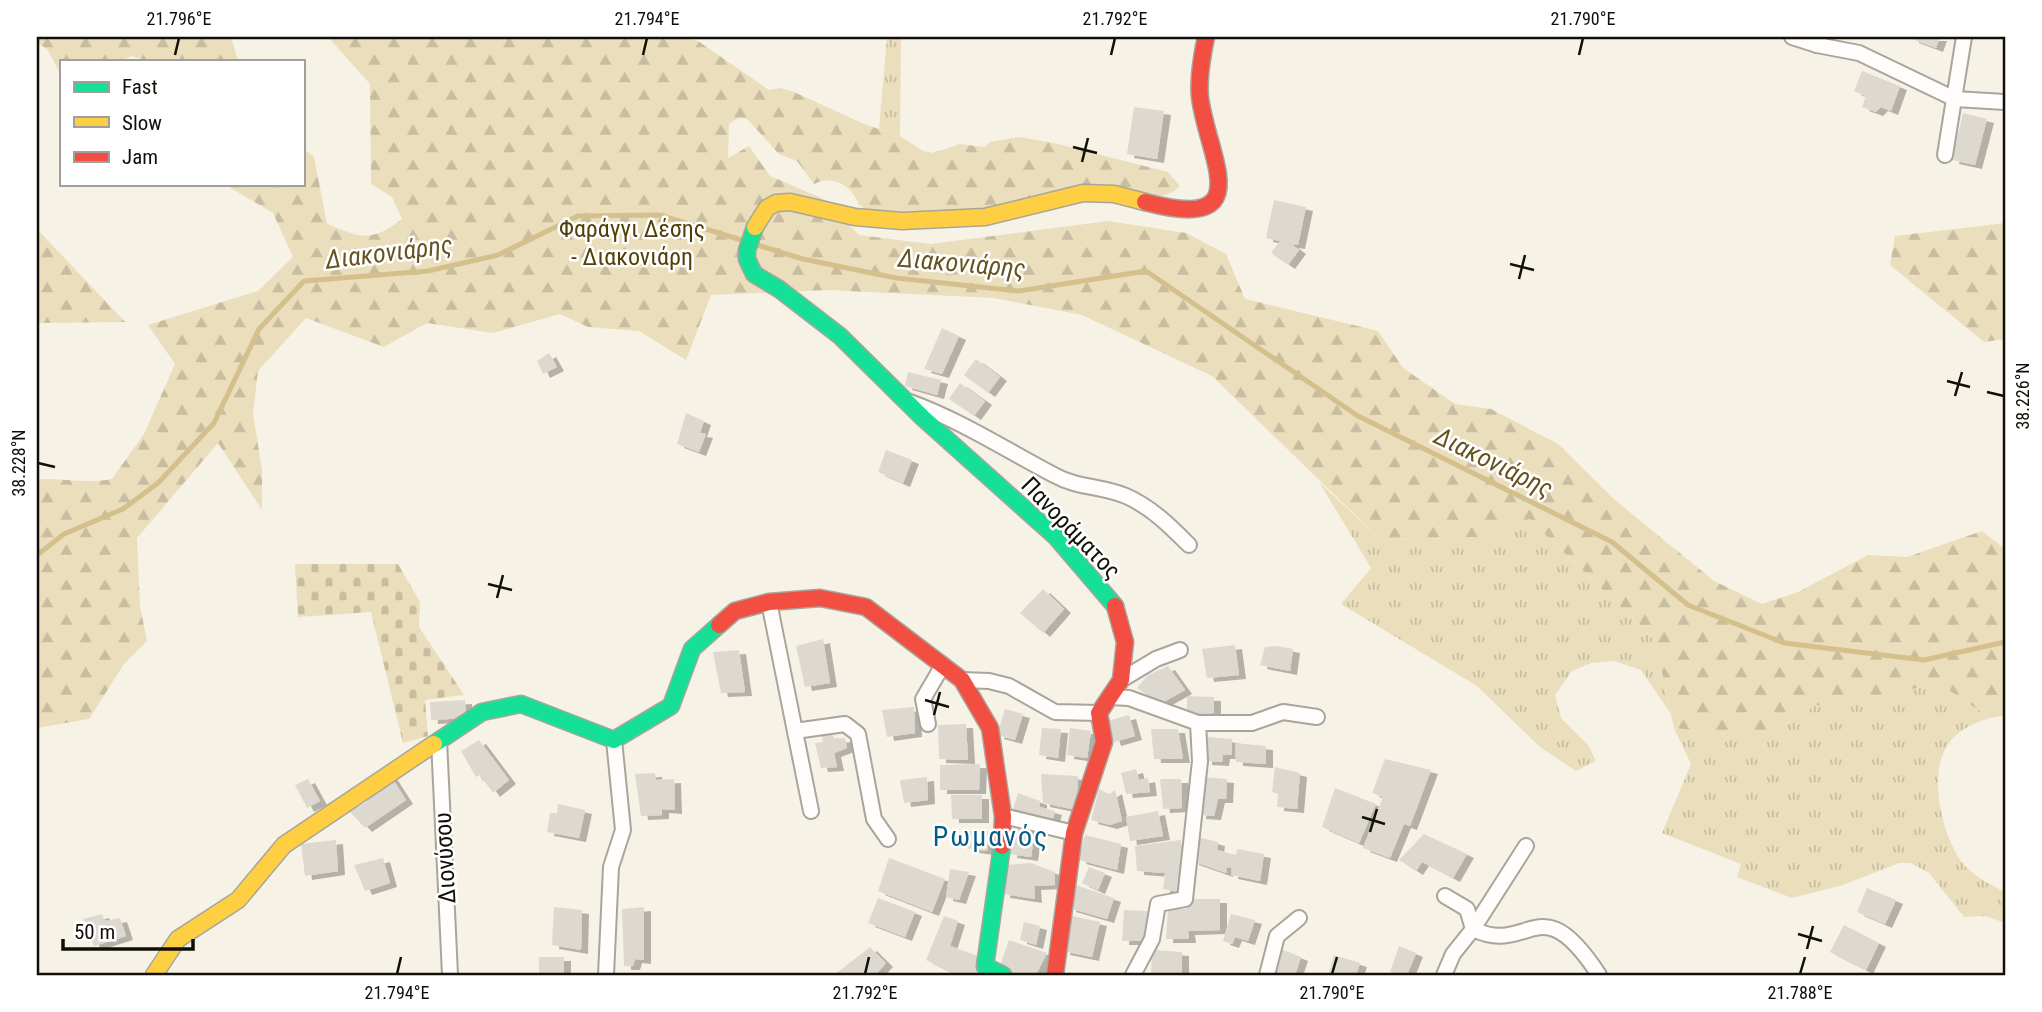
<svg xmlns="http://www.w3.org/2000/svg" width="2042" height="1012" font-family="'Roboto Condensed',sans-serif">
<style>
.grass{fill:url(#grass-tufts)}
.forest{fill:url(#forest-firs)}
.cemetery{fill:url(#cemetery-stones)}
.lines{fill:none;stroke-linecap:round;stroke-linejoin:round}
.stream{stroke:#d3c08c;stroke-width:5}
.building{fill:#ddd9d0;filter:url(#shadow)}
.street-casing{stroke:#a8a59c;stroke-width:18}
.fast-casing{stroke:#a8a59c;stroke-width:19}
.slow-casing{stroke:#a8a59c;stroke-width:19}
.jam-casing{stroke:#a8a59c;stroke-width:19}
.street{stroke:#fefdfb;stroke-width:14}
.fast{stroke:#16e098;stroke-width:16}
.slow{stroke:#ffcf43;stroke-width:16}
.jam{stroke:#f24e42;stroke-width:16}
.ticks{fill:none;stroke:#110f08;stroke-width:2.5}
.labels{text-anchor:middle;stroke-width:5;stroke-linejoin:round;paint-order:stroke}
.park-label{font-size:24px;fill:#514007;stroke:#fff}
.street-label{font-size:24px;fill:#110f08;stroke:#fff}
.water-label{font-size:26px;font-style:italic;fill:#655320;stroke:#fff}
.quarter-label{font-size:28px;letter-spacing:2px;fill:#065b86;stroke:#fff}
.neatline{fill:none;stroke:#110f08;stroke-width:2.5}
.ticks-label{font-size:18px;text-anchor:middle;fill:#110f08}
</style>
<defs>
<pattern id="grass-tufts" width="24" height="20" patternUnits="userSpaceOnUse" patternTransform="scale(1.75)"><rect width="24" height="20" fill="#ebdebc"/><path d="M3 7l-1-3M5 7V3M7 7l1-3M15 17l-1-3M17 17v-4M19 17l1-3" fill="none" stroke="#c8bda0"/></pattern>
<pattern id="forest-firs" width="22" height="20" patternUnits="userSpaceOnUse" patternTransform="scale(1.75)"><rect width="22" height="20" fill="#ebdebc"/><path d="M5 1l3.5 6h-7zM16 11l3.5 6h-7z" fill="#c8bda0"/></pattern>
<pattern id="cemetery-stones" width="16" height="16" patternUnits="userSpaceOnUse" patternTransform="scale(1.75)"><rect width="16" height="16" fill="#ebdebc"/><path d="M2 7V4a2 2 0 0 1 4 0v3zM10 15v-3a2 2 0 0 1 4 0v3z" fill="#c8bda0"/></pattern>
<filter id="shadow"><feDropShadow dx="7" dy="4" stdDeviation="0" flood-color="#0004"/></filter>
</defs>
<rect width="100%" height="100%" fill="#f7f2e6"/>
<g class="grass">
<path d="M887,37H901L900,136L879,129Z"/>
<path d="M1319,482L1381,540L1490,537L1529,519L1655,640L1671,714L1641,670L1614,661L1591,663L1572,671L1555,695L1561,718L1588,745L1596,761L1576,771L1540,747L1477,686L1341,604L1371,568Z"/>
<path d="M1940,684L1990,718C1972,724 1956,730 1946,748C1928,777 1943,841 1965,866C1975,877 1991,885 2005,892V923L1986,916L1964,917L1929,873L1911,863H1899L1843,885L1792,898L1737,877L1741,864L1662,833L1691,764L1674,728L1764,738L1814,706Z"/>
</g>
<g class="forest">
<path d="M37,37H231L238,61H147L132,56L119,61H61V75L47,49L37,43Z"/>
<path d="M328,37H678L698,41L769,90L781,88L794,92L864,124L900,136L923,151L933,153L960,144L984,147L990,142L1019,137L1054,143L1168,172L1180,186C1167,198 1159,197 1142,193L978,213H872L859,205C853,187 834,174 814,184L797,161L779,154L747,119L738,118L729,124L728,158L749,146L770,176L824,199L859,235L930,244L1108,221L1186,233L1226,254L1245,299L1378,331L1403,368L1455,404L1491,409L1558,444L1615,500L1714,581L1762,604L1798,592L1868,555L1907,557L1982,531L2005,549V715L1990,718L1940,684L1814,706L1764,738L1674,728L1655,640L1529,519L1491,537L1381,540L1212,376L1082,315L994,298L828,290L711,295L686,360L639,331L588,327L560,314L493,333L427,323L384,347L306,318L258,371L253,414L262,470V510L218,443L137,538L140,606L147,641L124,664L89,719L37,728V479C63,478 87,484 112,479L144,434L175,364L148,325L258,291L293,257L273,213L224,184H303V148L314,157L327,224C362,238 370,243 402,219L392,197L371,184L370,84Z"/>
<path d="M2005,223V339L1984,342L1890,265L1895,236Z"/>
<path d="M37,229L125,322L37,323Z"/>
</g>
<path class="cemetery" d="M295,564H398L420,602L419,627L464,695L425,700L428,736L403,743L371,612L298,617Z"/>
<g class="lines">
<g class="stream">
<path d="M754,244L803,259L896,278L1019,291L1146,271L1358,416L1612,542L1688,605L1784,643L1924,660L2005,642"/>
<path d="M37,555L64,534L123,509L158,483L214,423L259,329L304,281L428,271L498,255L578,216L659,215L745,241"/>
</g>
</g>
<g class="building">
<path d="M1912,37H1940L1936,48L1912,39Z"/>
<path d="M1862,71L1900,86L1891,111L1881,107L1876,112L1862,107L1866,96L1854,91Z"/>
<path d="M1134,107L1164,111L1157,159L1127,154Z"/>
<path d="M1963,113L1987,119L1975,165L1952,160Z"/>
<path d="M1274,200L1306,207L1298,245L1291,244L1299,250L1288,265L1271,253L1280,241L1266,238Z"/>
<path d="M942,328L959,336L942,374L924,369Z"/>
<path d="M549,353L557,367L543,374L537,361Z"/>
<path d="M976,359L1000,377L988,393L964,375Z"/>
<path d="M908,372L941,380L937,395L905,386Z"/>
<path d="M960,383L985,401L974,416L949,399Z"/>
<path d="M686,413L704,421L700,433L706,434L699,452L677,444Z"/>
<path d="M886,450L912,460L903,483L878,472Z"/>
<path d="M1043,589L1064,609L1043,633L1020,613Z"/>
<path d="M823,639L830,683L805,687L796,646Z"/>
<path d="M1235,645L1239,675L1207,678L1202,649Z"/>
<path d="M1277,646L1293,649L1290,671L1260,665L1265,647Z"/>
<path d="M739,650L745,692L721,693L713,652Z"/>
<path d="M1168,666L1185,690L1160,704L1137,688L1148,675Z"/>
<path d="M1187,696L1214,697V713L1187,714Z"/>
<path d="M465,700L466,718L431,720L430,702Z"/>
<path d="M914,707L915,733L887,737L882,710Z"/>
<path d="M1005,709L1023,714L1015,740L997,735Z"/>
<path d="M1129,715L1135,736L1114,742L1107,721Z"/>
<path d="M966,724L968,760L939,759L938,725Z"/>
<path d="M1042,728L1061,729L1058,758L1039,755Z"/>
<path d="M1070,728L1091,731L1087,758L1067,755Z"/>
<path d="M1151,729H1178L1183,759H1154Z"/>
<path d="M832,734L835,739L845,738L847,748L834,753L837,767L821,768L815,743L823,742L822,736Z"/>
<path d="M1206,737L1232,739V755H1223L1222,762L1205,761Z"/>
<path d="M479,740L509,780L493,793L480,775L476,777L461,751Z"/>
<path d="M1235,743L1266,746V764L1236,762Z"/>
<path d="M1385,759L1431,770L1410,826L1404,824L1390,858L1363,848L1383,797L1372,793Z"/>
<path d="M980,764L979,790H940V765Z"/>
<path d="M1275,767L1300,773L1297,809L1277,807L1278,794L1272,792Z"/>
<path d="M1136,769L1139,780L1148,778L1150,792L1126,794L1121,773Z"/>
<path d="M655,773L656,780L674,779L675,810L662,809V815L641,816L635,774Z"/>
<path d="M1041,774L1078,776L1077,810L1043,803Z"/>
<path d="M390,775L406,800L365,828L350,812L367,802L362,796Z"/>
<path d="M927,777L928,800L904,803L900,780Z"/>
<path d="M1203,777L1227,779L1226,799H1218L1214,816L1199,815Z"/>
<path d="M308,779L320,801L307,808L295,785Z"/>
<path d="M1160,779H1181L1182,808L1163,809Z"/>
<path d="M1335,788L1376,804L1359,843L1322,827Z"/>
<path d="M1099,789L1109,794L1115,790L1122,821L1110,825L1091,820Z"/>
<path d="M1018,793L1040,801V807L1055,811L1052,822L1012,812Z"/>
<path d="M951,795H982V819H952Z"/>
<path d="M558,804L585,810L579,838L547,832L550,813H557Z"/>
<path d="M1158,811L1163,836L1130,841L1126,817Z"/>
<path d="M1014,824L1028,826L1027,835L1034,836L1031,857L1010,854Z"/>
<path d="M968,831H988L987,851L965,848Z"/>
<path d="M1424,834L1467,854L1453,878L1422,862L1416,871L1399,860Z"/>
<path d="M1085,835L1121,844L1117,870L1079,860Z"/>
<path d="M1198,837L1218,842L1217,850L1236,855L1237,849L1264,854L1260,881L1231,875L1232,868L1227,867L1226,873L1192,861Z"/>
<path d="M336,840L338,871L305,876L301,844Z"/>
<path d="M1181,840L1183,874L1179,892L1163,889L1165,873L1137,871L1135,846Z"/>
<path d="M383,858L390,883L365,891L354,865Z"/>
<path d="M889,858L945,879L932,912L878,891Z"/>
<path d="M1031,863L1055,872V885L1034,886L1035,899L1003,894L1005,865Z"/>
<path d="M1089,867L1105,873L1098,890L1082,883Z"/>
<path d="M950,869L969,872L959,900L946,897Z"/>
<path d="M1073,884L1114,898L1107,919L1069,908Z"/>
<path d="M1867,888L1896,900L1885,924L1857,912Z"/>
<path d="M878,898L915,912L905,937L868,923Z"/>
<path d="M1188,899H1220V930L1188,931L1189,939H1166L1168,907L1187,909Z"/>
<path d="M554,907L582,910L581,950L552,945Z"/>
<path d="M644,907V960L635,959L633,966H624L622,909Z"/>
<path d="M1124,910L1148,911L1145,941H1122Z"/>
<path d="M102,914L105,921L120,918L126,936L94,946L83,919Z"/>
<path d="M1231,914L1255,920L1248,941L1235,937L1232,944L1223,941Z"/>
<path d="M1069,915L1100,922L1092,957L1063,951Z"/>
<path d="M944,916L958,921L950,946L978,956L979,975H957L926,960Z"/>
<path d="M1024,922L1040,926L1036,945L1020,940Z"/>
<path d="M1844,925L1879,943L1866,970L1830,952Z"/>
<path d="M1009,940L1047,953L1036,975H1016L1000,966Z"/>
<path d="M1399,946L1416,953L1407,975L1390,972Z"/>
<path d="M870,947L886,963L875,975H834Z"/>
<path d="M1281,949L1301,957L1295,975L1273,974Z"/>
<path d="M1152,950L1182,952V975H1151Z"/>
<path d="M1334,955L1360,963L1356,975H1328Z"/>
<rect x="539" y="957" width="25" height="18"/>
</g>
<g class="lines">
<defs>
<g id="street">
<path d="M1792,37L1817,45"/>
<path d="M1820,37L1817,45L1859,53L1955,99L2005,102"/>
<path d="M1945,155L1964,37"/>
<path d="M910,402C962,421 1006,450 1054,475C1077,488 1102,486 1126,496C1151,507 1170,526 1189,545"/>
<path d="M769,602L811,811"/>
<path d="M962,680L989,681L1009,686L1055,712L1099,713"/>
<path d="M1121,680L1156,659L1180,650"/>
<path d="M1110,697L1129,698L1198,723L1200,761L1185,899L1158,904L1152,939L1133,975"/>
<path d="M1198,723H1252L1283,712L1317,717"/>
<path d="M928,724L923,699L943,665"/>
<path d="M795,731L845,724L858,734L874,819L888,839"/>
<path d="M439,740L450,975"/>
<path d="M1003,816L1074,833"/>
<path d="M1445,896L1467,909L1473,929C1530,957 1539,883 1599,975"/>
<path d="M606,975L611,867L623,830L614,740"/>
<path d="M1267,975L1277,936L1299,918"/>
<path d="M1444,975L1453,954L1473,929L1526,846"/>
</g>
<g id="fast">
<path d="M755,227L747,250V259L754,274L779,289L840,336L923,418L1056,537L1115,606"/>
<path d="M434,744L482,712L521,704L614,740L671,706L692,649L719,625"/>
<path d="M1002,846L985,966L1003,975"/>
</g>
<g id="slow">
<path d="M755,227L767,208L776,203L790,202L855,217L902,221L985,217L1083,193L1114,194L1145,202"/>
<path d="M154,975L178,939L238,900L284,845L434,744"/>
</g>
<g id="jam">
<path d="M1145,202C1261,233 1207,157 1200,97C1198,77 1202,56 1206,37"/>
<path d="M719,625L735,611L769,602L820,598L866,607L962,680L990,728L1003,816L1002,846"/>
<path d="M1055,975L1074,833L1104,742L1099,713L1121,680L1125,642L1115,606"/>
</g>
</defs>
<use href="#street" class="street-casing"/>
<use href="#fast" class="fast-casing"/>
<use href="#slow" class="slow-casing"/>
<use href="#jam" class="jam-casing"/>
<use href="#street" class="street"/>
<use href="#fast" class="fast"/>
<use href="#slow" class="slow"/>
<use href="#jam" class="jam"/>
</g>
<path class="ticks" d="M175,55L179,38M643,55L647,38M1111,55L1115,38M1579,55L1583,38M1073,147L1097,153M1082,162L1088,138M1510,264L1534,270M1519,279L1525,255M1947,381L1970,387M1987,392L2004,396M1955,396L1962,372M38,463L55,467M488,584L512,590M497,598L503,575M925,700L949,707M934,715L940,692M1362,817L1385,824M1370,832L1377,809M1798,934L1822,941M1807,949L1813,926M397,974L401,957M865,974L869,957M1332,974L1337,957M1800,974L1805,957"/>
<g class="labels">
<g class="park-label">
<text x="632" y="237">Φαράγγι Δέσης<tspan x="632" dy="28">- Διακονιάρη</tspan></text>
</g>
<g class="street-label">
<text transform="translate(1071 528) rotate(46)" y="8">Πανοράματος</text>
<text transform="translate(445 858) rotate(-93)" y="8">Διονύσου</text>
</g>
<g class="water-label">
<text transform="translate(389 252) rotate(-7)" y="9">Διακονιάρης</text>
<text transform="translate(962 263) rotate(5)" y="9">Διακονιάρης</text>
<text transform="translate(1494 462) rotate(26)" y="9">Διακονιάρης</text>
</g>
<g class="quarter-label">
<text x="991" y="846">Ρωμανός</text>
</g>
</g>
<rect width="2042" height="1012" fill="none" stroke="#ffffff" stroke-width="77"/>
<rect x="60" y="60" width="245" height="126" fill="#ffffff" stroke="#a09f9c" stroke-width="2"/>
<rect x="74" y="82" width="35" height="10" fill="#16e098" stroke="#a09f9c" stroke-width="2"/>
<text x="122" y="94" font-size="21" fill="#110f08">Fast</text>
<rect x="74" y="117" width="35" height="10" fill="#ffcf43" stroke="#a09f9c" stroke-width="2"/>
<text x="122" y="130" font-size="21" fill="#110f08">Slow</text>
<rect x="74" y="152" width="35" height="10" fill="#f24e42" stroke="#a09f9c" stroke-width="2"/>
<text x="122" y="164" font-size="21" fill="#110f08">Jam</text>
<path d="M63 939v10h130v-10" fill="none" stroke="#110f08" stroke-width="3.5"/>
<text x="74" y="939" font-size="21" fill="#110f08" stroke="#ffffff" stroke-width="5" paint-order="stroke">50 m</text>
<rect x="38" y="38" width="1966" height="936" class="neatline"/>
<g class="ticks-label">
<text x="179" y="25">21.796°E</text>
<text x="647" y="25">21.794°E</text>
<text x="1115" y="25">21.792°E</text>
<text x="1583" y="25">21.790°E</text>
<text transform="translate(2023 396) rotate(-90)" y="6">38.226°N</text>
<text transform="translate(19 463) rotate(-90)" y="6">38.228°N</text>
<text x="397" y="999">21.794°E</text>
<text x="865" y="999">21.792°E</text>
<text x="1332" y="999">21.790°E</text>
<text x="1800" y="999">21.788°E</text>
</g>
</svg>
